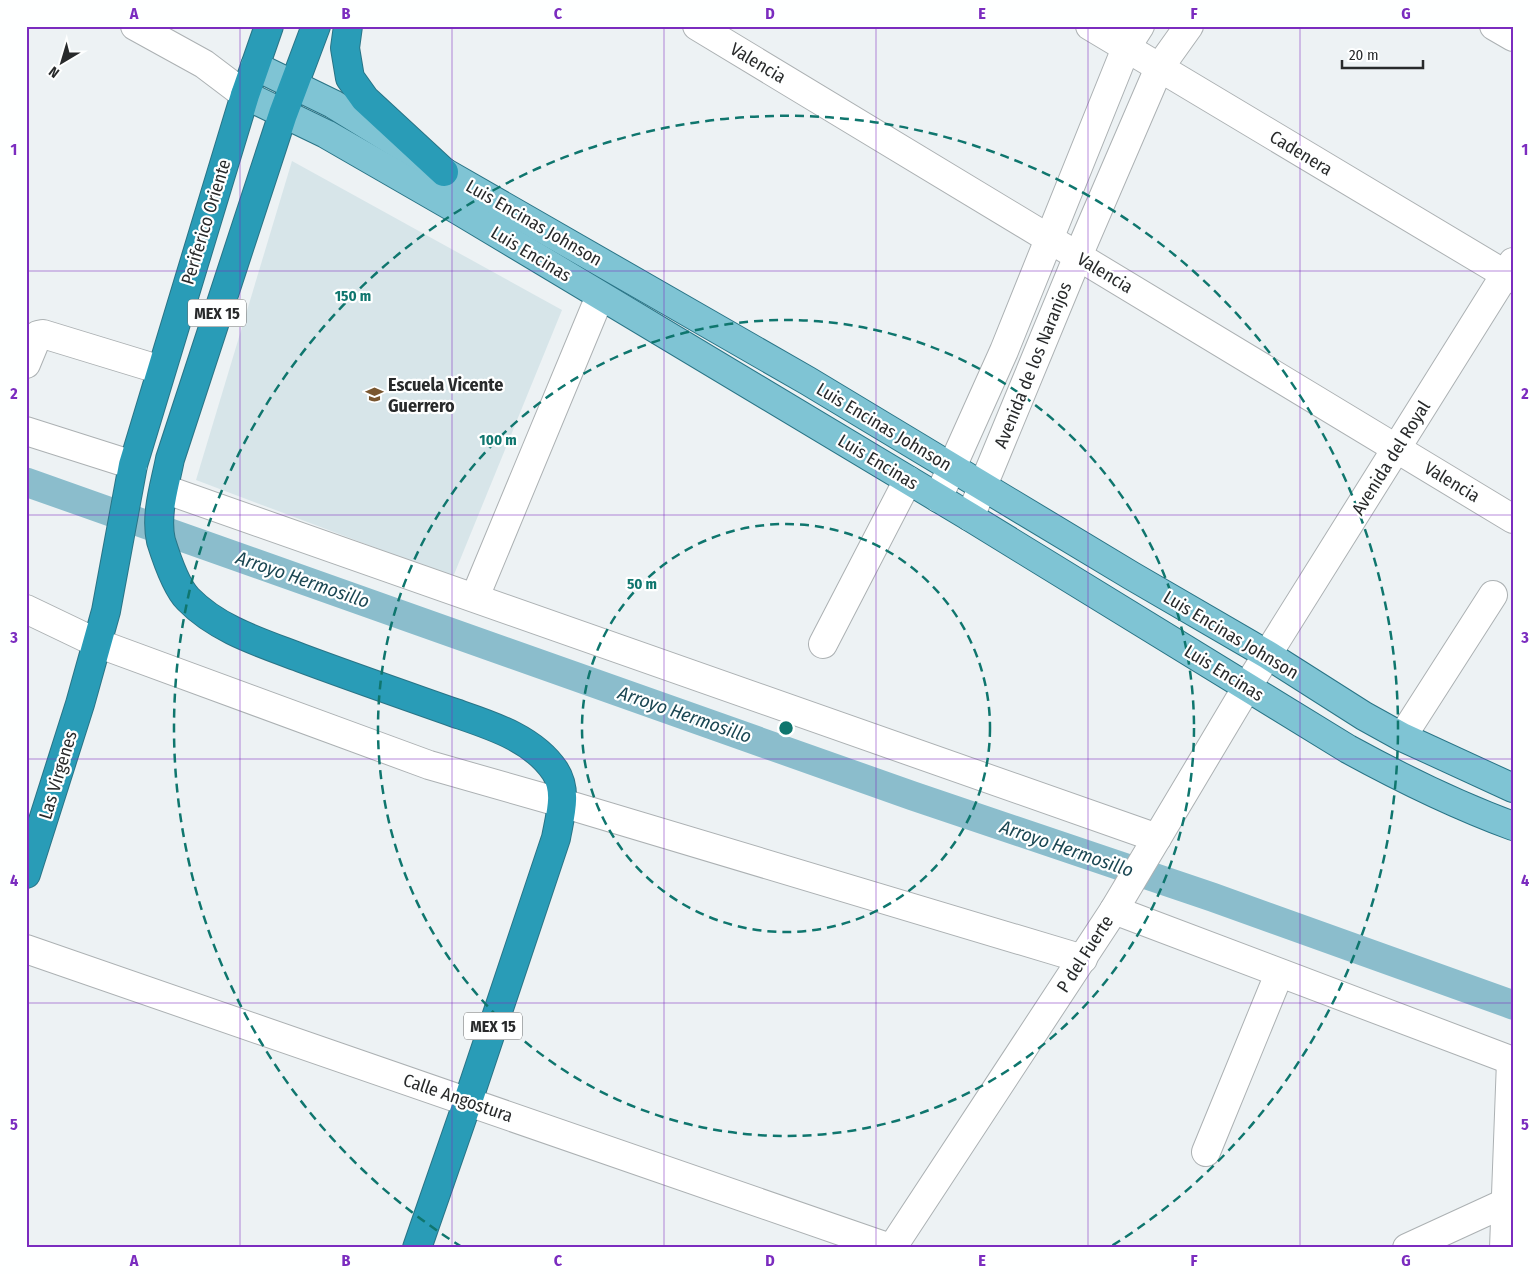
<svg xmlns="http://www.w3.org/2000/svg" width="1539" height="1274" font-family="'Fira Sans Condensed',sans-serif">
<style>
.built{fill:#d7e5e9}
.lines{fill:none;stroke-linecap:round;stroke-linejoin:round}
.canal{stroke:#8bbdcc;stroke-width:29}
.minor-casing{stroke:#acb1b3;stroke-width:30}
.major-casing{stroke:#297486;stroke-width:30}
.highway-casing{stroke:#297486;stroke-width:30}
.minor{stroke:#fff;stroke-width:28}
.major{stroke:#7fc4d4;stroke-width:28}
.highway{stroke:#299cb7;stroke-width:28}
.grid{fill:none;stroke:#7b2cbf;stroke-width:1;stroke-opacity:0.55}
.ring{fill:none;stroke:#0f766e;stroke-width:2.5;stroke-dasharray:9 6}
.labels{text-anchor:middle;stroke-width:4.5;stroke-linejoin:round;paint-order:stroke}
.shield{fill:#feffff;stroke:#686a6b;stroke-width:1}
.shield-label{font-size:16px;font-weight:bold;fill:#282a2b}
.street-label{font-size:18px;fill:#282a2b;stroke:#feffff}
.poi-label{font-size:18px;font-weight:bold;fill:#282a2b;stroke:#feffff;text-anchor:start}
.water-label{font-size:19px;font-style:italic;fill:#1b4753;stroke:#feffff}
.centre{fill:#0f766e;stroke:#feffff;stroke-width:2.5}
.ring-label{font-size:15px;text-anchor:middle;font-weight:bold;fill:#0f766e;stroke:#feffff;stroke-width:4.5;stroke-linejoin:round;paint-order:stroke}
.neatline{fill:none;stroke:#7b2cbf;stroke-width:2}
.grid-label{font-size:16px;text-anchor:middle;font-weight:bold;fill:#7b2cbf}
</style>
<rect width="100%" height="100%" fill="#edf2f4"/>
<path class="built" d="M292,161L562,310L453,577L196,480Z"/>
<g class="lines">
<path class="canal" d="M26,482L913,796L1212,897L1513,1005"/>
<defs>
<g id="minor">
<path d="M135,26L204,64L245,95"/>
<path d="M697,26L1513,519"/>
<path d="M1090,26L1513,279"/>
<path d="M1494,26L1513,37"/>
<path d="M26,364L38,335L43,334L161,370"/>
<path d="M26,431L133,465"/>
<path d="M164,489L1157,838"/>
<path d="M938,498L1004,351L1126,48L1140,26"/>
<path d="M970,517L1078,256L1159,68L1189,26"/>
<path d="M475,597L600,296"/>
<path d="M26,609L97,643L429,765L562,803L1083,959"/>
<path d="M823,644L908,480"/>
<path d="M1402,737L1493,595"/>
<path d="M1114,910L1513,1061"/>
<path d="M26,949L890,1248"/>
<path d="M1206,1152L1279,974"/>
<path d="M892,1248L1114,910L1247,687L1513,262"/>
<path d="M1407,1248L1505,1203"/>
<path d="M1504,1248L1511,1061"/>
</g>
<g id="major">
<path d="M255,66L333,104L444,172L808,381L1132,576L1268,655L1364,716L1402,737L1513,788"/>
<path d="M245,95L326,134L458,210L970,517L1348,749C1401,778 1456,805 1513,826"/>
</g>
<g id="highway">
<path d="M316,26L283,114L170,459C165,485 155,514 161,541C166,557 176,587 188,599C218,630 262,643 301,658C352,677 404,695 455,713C490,725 533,738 555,771C568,791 560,816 556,838L468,1101L417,1248"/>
<path d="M348,26L345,48L350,78L365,99L444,172"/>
<path d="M26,874L80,704L106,611L133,465L245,95L269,26"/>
</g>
</defs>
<use href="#minor" class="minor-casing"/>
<use href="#major" class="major-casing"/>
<use href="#highway" class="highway-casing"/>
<use href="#minor" class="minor"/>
<use href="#major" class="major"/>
<use href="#highway" class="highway"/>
</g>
<path class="grid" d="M240,26V1248M452,26V1248M664,26V1248M876,26V1248M1088,26V1248M1300,26V1248M26,271H1513M26,515H1513M26,759H1513M26,1003H1513"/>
<g class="ring">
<circle cx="786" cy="728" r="204"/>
<circle cx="786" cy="728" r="408"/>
<path d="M462 1247A612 612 0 1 1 1110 1247"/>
</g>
<defs>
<symbol id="school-bare" viewBox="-9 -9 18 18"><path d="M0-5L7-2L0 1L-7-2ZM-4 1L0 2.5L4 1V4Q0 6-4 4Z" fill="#79562f" stroke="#feffff" stroke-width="2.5" paint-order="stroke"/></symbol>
</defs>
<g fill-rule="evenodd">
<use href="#school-bare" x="362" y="382" width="25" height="25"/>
</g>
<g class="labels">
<g class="shield">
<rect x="188" y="299.5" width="58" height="27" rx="4"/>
<rect x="464" y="1012.5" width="58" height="27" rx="4"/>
</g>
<g class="shield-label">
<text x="217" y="319">MEX 15</text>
<text x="493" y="1032">MEX 15</text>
</g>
<g class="street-label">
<text transform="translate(758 63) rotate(31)" y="6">Valencia</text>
<text transform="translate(1301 153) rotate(31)" y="6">Cadenera</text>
<text transform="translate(206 222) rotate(-73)" y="6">Periferico Oriente</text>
<text transform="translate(534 223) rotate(30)" y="6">Luis Encinas Johnson</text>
<text transform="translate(531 254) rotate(31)" y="6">Luis Encinas</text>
<text transform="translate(1105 273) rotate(31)" y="6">Valencia</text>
<text transform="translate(1033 365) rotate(-68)" y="6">Avenida de los Naranjos</text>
<text transform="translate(884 427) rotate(31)" y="6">Luis Encinas Johnson</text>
<text transform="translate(1391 458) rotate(-58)" y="6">Avenida del Royal</text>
<text transform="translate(878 462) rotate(31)" y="6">Luis Encinas</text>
<text transform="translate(1452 482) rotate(31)" y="6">Valencia</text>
<text transform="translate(1231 635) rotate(31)" y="6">Luis Encinas Johnson</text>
<text transform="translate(1224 673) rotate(32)" y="6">Luis Encinas</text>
<text transform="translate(58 775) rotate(-73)" y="6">Las Virgenes</text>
<text transform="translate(1085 954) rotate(-57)" y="6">P del Fuerte</text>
<text transform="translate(458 1098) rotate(19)" y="6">Calle Angostura</text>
</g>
<g class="poi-label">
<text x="388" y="391">Escuela Vicente<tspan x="388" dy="21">Guerrero</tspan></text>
</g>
<g class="water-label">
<text transform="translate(303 579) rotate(19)" y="7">Arroyo Hermosillo</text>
<text transform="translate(685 714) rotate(19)" y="7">Arroyo Hermosillo</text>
<text transform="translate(1067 848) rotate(19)" y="7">Arroyo Hermosillo</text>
</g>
</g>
<circle cx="786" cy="728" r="8" class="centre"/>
<g class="ring-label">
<text x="353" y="301">150 m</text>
<text x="498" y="445">100 m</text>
<text x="642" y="589">50 m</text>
</g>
<rect width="1539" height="1274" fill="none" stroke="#feffff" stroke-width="55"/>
<g transform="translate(62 62) rotate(218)" stroke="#feffff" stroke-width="4" paint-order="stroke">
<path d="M0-4L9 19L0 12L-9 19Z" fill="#282a2b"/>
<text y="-8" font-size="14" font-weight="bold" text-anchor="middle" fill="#282a2b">N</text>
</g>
<path d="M1342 60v8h81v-8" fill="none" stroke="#282a2b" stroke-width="2.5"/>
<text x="1349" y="60" font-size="15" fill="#282a2b" stroke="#feffff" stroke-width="4" paint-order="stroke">20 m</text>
<rect x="28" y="28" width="1484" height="1218" class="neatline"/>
<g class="grid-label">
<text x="134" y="19">A</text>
<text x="346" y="19">B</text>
<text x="558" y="19">C</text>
<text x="770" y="19">D</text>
<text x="982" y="19">E</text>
<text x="1194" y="19">F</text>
<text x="1406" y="19">G</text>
<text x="14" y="155">1</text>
<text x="1525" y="155">1</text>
<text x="14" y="399">2</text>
<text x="1525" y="399">2</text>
<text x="14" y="643">3</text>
<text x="1525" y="643">3</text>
<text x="14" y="886">4</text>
<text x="1525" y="886">4</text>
<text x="14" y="1130">5</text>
<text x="1525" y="1130">5</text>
<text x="134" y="1266">A</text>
<text x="346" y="1266">B</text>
<text x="558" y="1266">C</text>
<text x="770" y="1266">D</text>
<text x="982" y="1266">E</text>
<text x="1194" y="1266">F</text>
<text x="1406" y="1266">G</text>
</g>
</svg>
